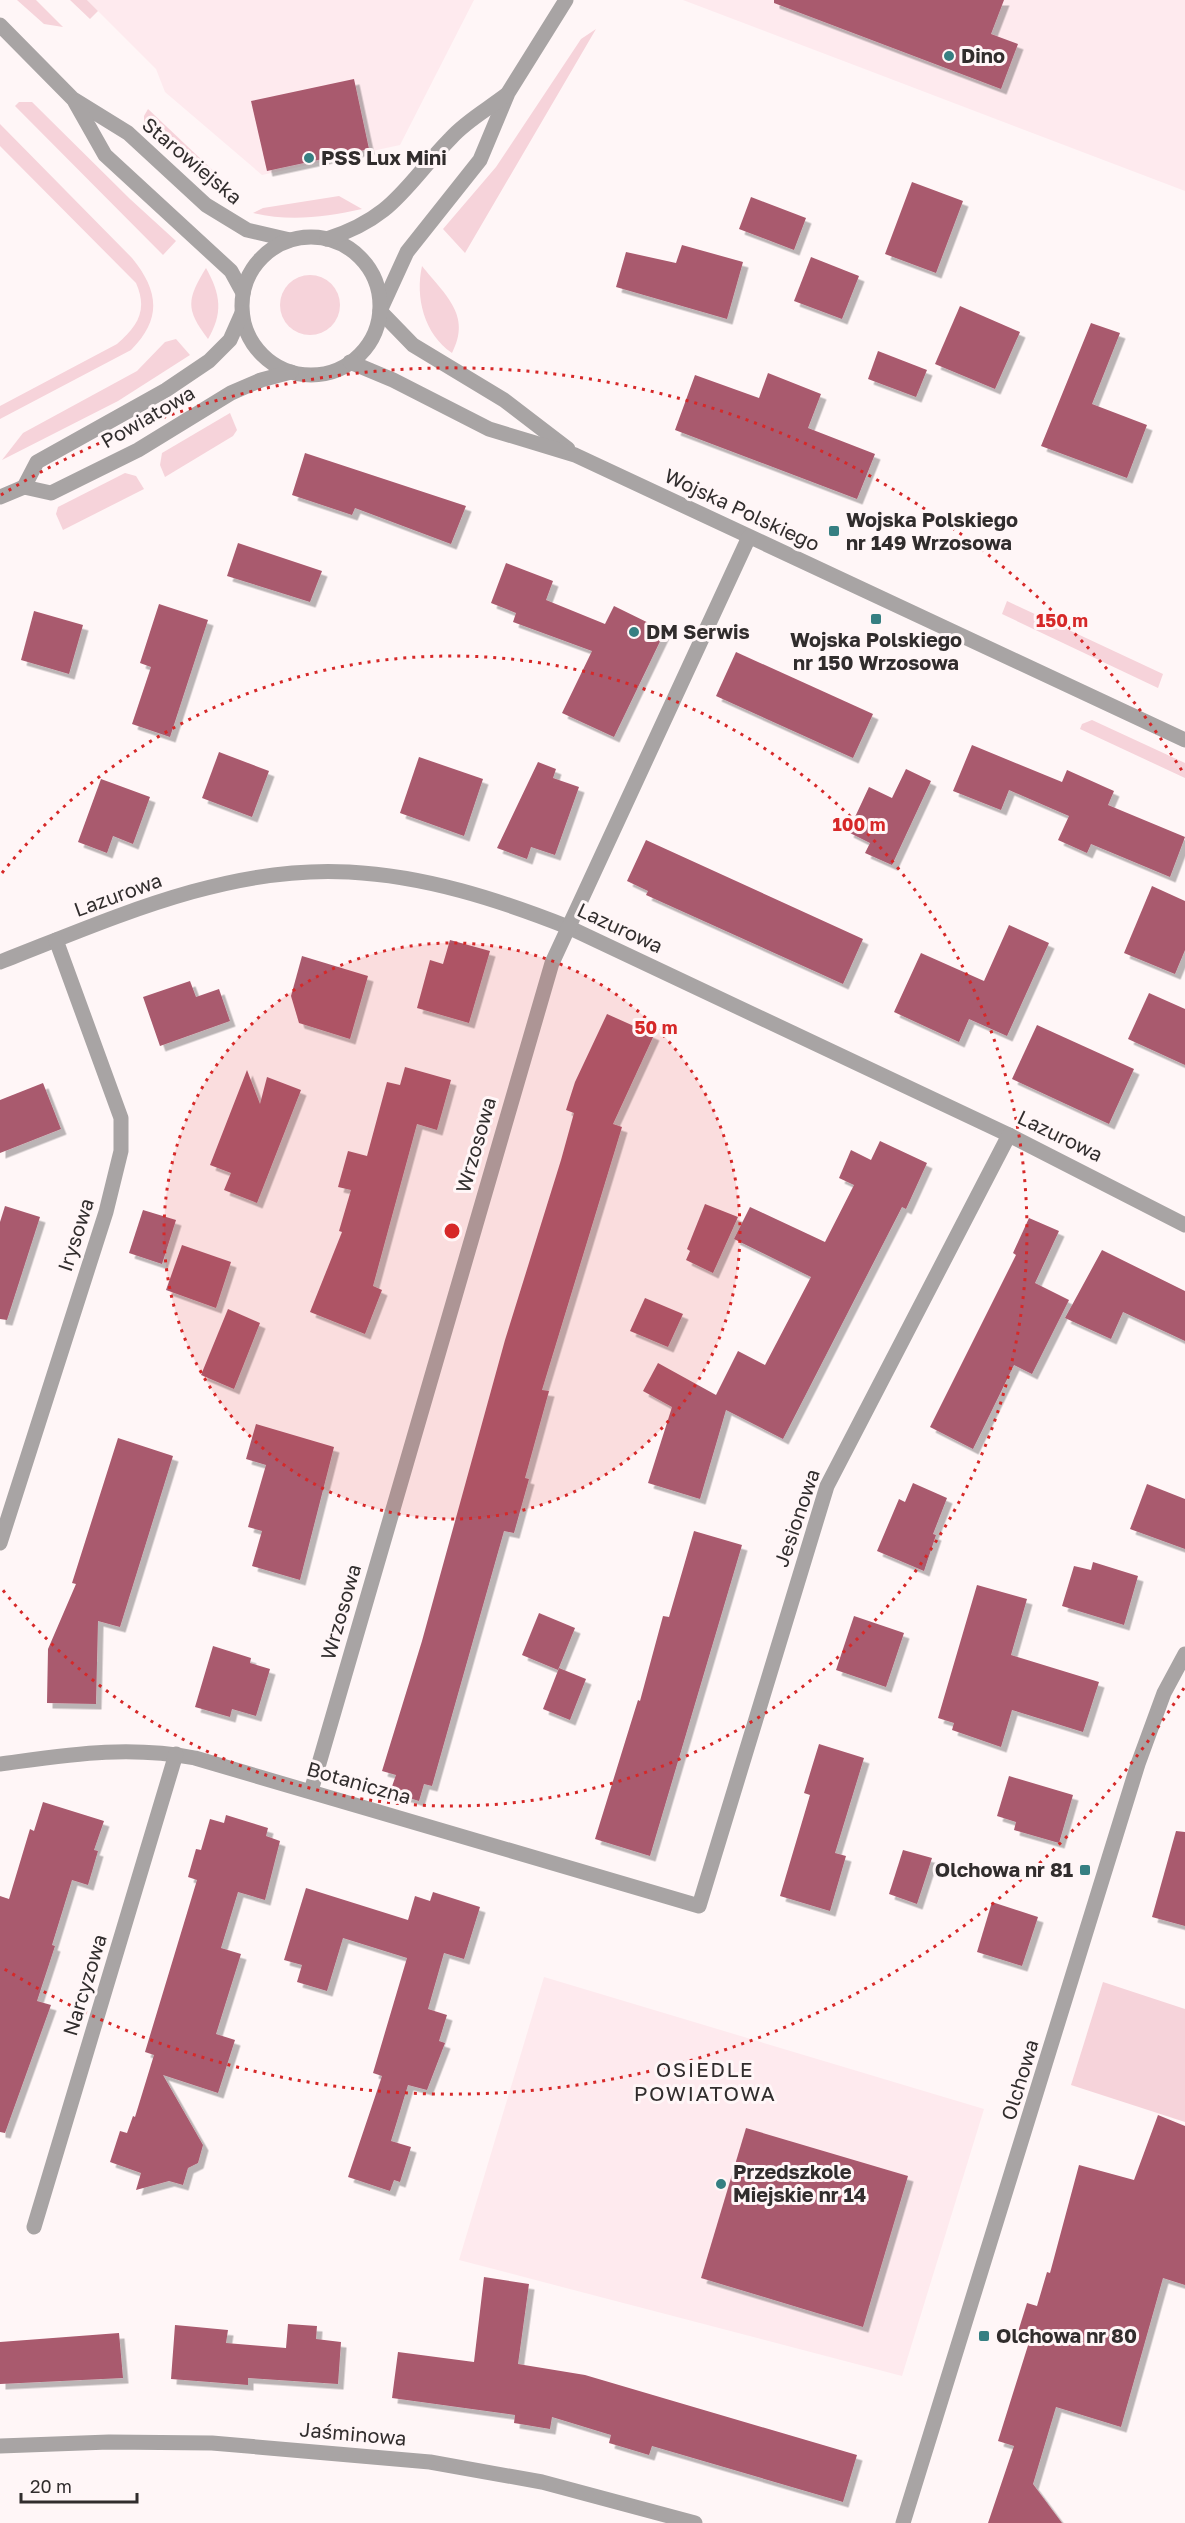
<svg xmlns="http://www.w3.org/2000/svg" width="1185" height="2523" font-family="'Golos Text',sans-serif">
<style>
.built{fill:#feeaee}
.green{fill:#f6d3da}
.building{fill:#a95a6e;filter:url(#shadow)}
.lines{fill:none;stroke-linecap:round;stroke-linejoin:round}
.minor{stroke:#a8a4a4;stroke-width:15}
.ring{fill:none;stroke:#d62828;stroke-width:3;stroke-dasharray:3 6}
.poi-dot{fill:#367f82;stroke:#fff6f7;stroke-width:2}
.labels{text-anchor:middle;stroke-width:6;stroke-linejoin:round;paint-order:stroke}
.poi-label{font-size:20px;font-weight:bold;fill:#312d2d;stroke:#fff6f7;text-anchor:start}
.street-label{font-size:20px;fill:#312d2d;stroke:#fff6f7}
.neighbourhood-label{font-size:21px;letter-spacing:1.5px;fill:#312d2d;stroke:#fff6f7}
.centre{fill:#d62828;stroke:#fff6f7;stroke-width:3}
.ring-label{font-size:18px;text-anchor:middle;font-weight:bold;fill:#d62828;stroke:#fff6f7;stroke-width:6;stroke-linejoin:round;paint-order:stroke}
</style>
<defs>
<filter id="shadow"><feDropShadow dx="5.5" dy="5.5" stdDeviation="0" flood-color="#0004"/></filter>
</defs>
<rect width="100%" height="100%" fill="#fff6f7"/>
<g class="built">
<path d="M87,0H474L400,145L262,175L165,92L156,69Z"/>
<path d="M683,0H1185V191L862,68Z"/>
<path d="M544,1977L984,2109L902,2376L459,2260Z"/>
</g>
<g class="green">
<path d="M17,0H36L63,27L44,24Z"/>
<path d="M70,0H87L98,11L90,19Z"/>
<path d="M596,29L465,253L443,229L496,167L581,39Z"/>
<path d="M19,102H32L130,199L176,241L163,255L15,106Z"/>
<path d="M148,109L224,181L217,193L144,124V116Z"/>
<path d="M0,124L132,258C159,291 162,319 131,350L0,419V406L117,344C138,326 148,310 136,283L0,146Z"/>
<path d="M339,196L362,209C326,217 290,222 253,213L263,208Z"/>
<path d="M422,266C445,295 472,315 452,353C424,334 415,297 422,266Z"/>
<path d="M206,268C221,295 223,313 208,339C185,309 187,299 206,268Z"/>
<circle cx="310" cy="305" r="30"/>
<path d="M176,339L190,355L118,401L2,460L23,433L137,371L165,342Z"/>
<path d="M230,413L237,430L233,436L165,477L160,465L162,453Z"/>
<path d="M125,473L136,476L144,489L63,530L56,514L58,507Z"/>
<path d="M1007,601L1163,674L1158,688L1002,614Z"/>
<path d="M1092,720L1185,763V778L1080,729L1082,724Z"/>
<path d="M1103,1982L1185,2009V2122L1071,2085Z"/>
</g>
<g class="building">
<path d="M774,0H1004L991,34L1018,44L1001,89L774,3Z"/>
<path d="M354,79L369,149L267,171L251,101Z"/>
<path d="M912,182L963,201L936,273L885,254Z"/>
<path d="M751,197L806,218L794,250L739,229Z"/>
<path d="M682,245L743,262L727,319L616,287L626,252L676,263Z"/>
<path d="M811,257L859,276L842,319L794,301Z"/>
<path d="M960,306L1020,332L995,389L935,364Z"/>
<path d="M1091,323L1120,333L1092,404L1147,425L1127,478L1041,446Z"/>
<path d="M878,351L927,370L916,397L868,379Z"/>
<path d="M768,373L821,394L808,428L875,454L857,499L675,430L695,375L759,398Z"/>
<path d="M305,453L466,506L451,544L355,508L352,515L292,495Z"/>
<path d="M238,543L322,571L310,602L227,576Z"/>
<path d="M506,563L553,581L546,600L605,624L614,606L665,631L614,737L562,713L592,651L513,622L516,613L491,603Z"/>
<path d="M159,604L208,620L170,737L132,724L151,667L140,663Z"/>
<path d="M34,611L83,625L69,674L21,660Z"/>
<path d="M736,652L873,714L853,758L716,696Z"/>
<path d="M972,745L1062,782L1067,770L1114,791L1108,805L1185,837L1170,877L1091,844L1087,853L1058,840L1069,816L1009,790L1001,810L953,791Z"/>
<path d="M219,752L269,771L252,817L202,798Z"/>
<path d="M419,757L483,779L464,836L400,813Z"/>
<path d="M538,762L556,769L553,778L579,787L555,855L531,847L527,859L497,848Z"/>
<path d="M906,769L931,781L892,865L865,853L870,843L848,832L869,787L892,798Z"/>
<path d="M101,779L150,797L133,844L113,836L107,853L78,842Z"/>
<path d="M646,840L863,939L843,984L646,895L648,891L627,881Z"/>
<path d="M1152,886L1185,901V950L1175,974L1124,953Z"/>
<path d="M1009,925L1049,943L1007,1036L969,1019L959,1042L894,1012L921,953L984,981Z"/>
<path d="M450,940L490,951L469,1023L417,1008L430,960L443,964Z"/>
<path d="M302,956L368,976L350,1039L299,1023L291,996Z"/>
<path d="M190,981L196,997L219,989L230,1021L160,1046L143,997Z"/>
<path d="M1149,993L1185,1009V1065L1128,1039Z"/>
<path d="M607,1014L654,1035L613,1124L622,1127L542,1390L549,1391L525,1478L529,1479L514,1533L504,1531L432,1786L424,1784L419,1801L390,1792L396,1775L382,1771L422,1641L505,1340L561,1160L574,1113L566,1110L575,1082Z"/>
<path d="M1037,1025L1134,1069L1109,1124L1012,1079Z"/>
<path d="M405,1067L451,1080L437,1130L417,1124L373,1286L382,1290L365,1334L310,1312L342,1232L339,1231L351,1190L338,1187L348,1151L367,1156L387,1082L400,1085Z"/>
<path d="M247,1070L260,1104L267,1077L301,1090L257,1203L224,1190L231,1173L210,1165Z"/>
<path d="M43,1083L61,1129L0,1153V1100Z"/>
<path d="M880,1141L927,1163L906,1209L902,1207L783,1439L726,1410L700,1499L648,1483L672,1407L643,1391L658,1363L716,1395L738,1351L765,1365L811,1277L734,1239L750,1207L825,1242L854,1185L839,1178L851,1150L871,1160Z"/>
<path d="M705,1204L738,1217L713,1273L686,1260L690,1251L687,1249Z"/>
<path d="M5,1206L40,1217L7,1320L0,1319V1222Z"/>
<path d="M143,1210L176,1220L162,1264L129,1253Z"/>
<path d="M1029,1218L1059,1231L1035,1283L1069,1300L1032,1374L1014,1365L973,1449L930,1427L1016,1255L1013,1253Z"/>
<path d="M182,1245L231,1262L216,1308L166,1290Z"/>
<path d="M1102,1250L1185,1291V1341L1123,1312L1111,1339L1065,1318Z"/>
<path d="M645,1298L683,1314L668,1347L630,1331Z"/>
<path d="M228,1309L260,1323L234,1389L201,1375Z"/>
<path d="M256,1424L334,1447L300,1580L252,1566L262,1531L248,1527L266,1465L246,1459Z"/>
<path d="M118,1438L173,1456L120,1627L98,1621L96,1704L47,1703L48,1649L76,1584L72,1583Z"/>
<path d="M913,1483L947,1498L933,1534L936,1535L924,1571L877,1551L899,1499L905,1502Z"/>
<path d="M1147,1484L1185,1499V1549L1130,1529Z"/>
<path d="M694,1531L742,1545L650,1856L595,1839L638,1700L640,1701L663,1616L669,1617Z"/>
<path d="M1093,1562L1138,1576L1124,1625L1062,1606L1074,1566L1091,1570Z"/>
<path d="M977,1585L1027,1599L1011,1655L1099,1682L1083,1732L1012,1710L1001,1747L952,1730L954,1723L938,1718Z"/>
<path d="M539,1613L575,1628L558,1670L522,1655Z"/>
<path d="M854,1616L904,1633L886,1687L836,1670Z"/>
<path d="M213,1646L251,1658L250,1663L270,1669L256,1716L232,1709L230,1717L195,1707Z"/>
<path d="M559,1668L586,1679L570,1720L543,1709Z"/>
<path d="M819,1744L864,1758L835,1853L846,1856L830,1911L780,1896L810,1795L804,1793Z"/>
<path d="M1009,1776L1073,1795L1059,1843L1014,1830L1016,1822L997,1816Z"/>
<path d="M43,1802L104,1821L94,1850L98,1851L88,1885L72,1880L52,1945L55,1946L37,2001L51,2005L5,2133L0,2132V1896L9,1899L30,1829L34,1831Z"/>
<path d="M226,1815L268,1828L266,1836L280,1841L265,1900L238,1892L221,1948L241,1954L216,2034L235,2040L218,2093L163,2075L203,2145L198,2163L188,2168L183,2185L169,2181L136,2190L141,2173L110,2162L120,2131L127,2133L133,2116L135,2117L154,2055L145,2052L197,1880L188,1877L196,1849L201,1850L210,1819L224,1823Z"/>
<path d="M1176,1831L1185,1832V1926L1152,1917Z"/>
<path d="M903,1850L932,1858L917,1904L889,1894Z"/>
<path d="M306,1888L408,1920L415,1896L430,1901L433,1892L480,1907L464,1959L444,1953L428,2009L447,2015L439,2041L445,2043L427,2090L408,2085L391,2141L411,2147L400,2182L394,2180L390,2191L348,2177L382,2076L373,2073L407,1958L343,1938L327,1991L297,1982L302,1965L284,1960Z"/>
<path d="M992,1902L1038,1917L1022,1966L977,1952Z"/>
<path d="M1158,2115L1185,2126V2285L1163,2278L1121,2427L1056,2407L1033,2484L1062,2523H988L1014,2446L998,2441L1030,2339L1017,2335L1027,2303L1037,2306L1047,2272L1050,2273L1079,2165L1134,2180Z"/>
<path d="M746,2128L908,2176L863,2327L701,2278Z"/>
<path d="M484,2277L529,2284L518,2364L585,2375L857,2455L843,2502L652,2446L649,2455L609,2443L611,2435L552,2417L550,2429L514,2423L515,2415L392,2398L398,2352L474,2362Z"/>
<path d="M288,2324L317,2326L316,2339L341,2342L338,2384L248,2378V2385L171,2379L175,2325L228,2330L226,2343L286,2348Z"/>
<path d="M119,2333L123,2378L0,2384V2342Z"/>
</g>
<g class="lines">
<g class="minor">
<path d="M566,0L508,93L480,160L407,252L380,311L413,345L504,400L568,449"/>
<path d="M0,25L73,99L128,133L206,205L247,230L290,240"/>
<path d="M75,102L105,155L231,271L243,293"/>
<circle cx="311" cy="306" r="69"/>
<path d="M327,239C395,217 405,185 451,138C466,121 488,109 506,95"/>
<path d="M350,362L393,380L489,429L575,455L1185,740"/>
<path d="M24,487L37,462L166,390L209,361L230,340L242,313"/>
<path d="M0,497L24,487L51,493L138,450L231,393L261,380L291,372"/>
<path d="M0,962C111,919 227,865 349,872C425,876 497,899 568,927L1009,1135L1185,1225"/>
<path d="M0,1543L106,1212L121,1151V1118L56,940"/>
<path d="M0,1764C68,1755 126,1745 195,1758L699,1906L827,1486L1009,1135"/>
<path d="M311,1791L552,963L749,537"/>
<path d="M34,2227L176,1754"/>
<path d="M0,2446L109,2442L212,2443L430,2462L542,2482L695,2523"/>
<path d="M903,2523L1138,1764L1164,1693L1185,1654"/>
</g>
</g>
<circle cx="452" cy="1231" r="288" fill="#d62828" fill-opacity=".12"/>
<g class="ring">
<circle cx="452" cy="1231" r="288"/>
<path d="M2 873A575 575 0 1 1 2 1589"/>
<path d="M1184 1688A863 863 0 0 1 1 1967M1 495A863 863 0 0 1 1184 774"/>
</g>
<g class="poi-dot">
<circle cx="949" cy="56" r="6"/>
<circle cx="309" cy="158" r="6"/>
<rect x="828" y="525" width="12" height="12" rx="3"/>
<rect x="870" y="613" width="12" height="12" rx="3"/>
<circle cx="634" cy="632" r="6"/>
<rect x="1079" y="1864" width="12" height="12" rx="3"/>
<circle cx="721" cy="2184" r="6"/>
<rect x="978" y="2330" width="12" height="12" rx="3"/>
</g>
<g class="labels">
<g class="poi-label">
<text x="961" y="63">Dino</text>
<text x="321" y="165">PSS Lux Mini</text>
<text x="846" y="527">Wojska Polskiego<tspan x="846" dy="23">nr 149 Wrzosowa</tspan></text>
<text x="646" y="639">DM Serwis</text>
<text x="876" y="647" text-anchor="middle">Wojska Polskiego<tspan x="876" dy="23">nr 150 Wrzosowa</tspan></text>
<text x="1073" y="1877" text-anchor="end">Olchowa nr 81</text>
<text x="733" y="2179">Przedszkole<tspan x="733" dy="23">Miejskie nr 14</tspan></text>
<text x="996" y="2343">Olchowa nr 80</text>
</g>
<g class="street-label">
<text transform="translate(192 161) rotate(40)" y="7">Starowiejska</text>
<text transform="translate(148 417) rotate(-30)" y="7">Powiatowa</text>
<text transform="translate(742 510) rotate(25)" y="7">Wojska Polskiego</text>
<text transform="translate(118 895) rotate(-20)" y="7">Lazurowa</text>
<text transform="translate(620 928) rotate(25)" y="7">Lazurowa</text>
<text transform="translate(1060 1136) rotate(26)" y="7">Lazurowa</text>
<text transform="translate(476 1145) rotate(-74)" y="7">Wrzosowa</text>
<text transform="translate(76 1235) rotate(-72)" y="7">Irysowa</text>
<text transform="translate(797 1518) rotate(-71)" y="7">Jesionowa</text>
<text transform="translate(341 1612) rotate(-74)" y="7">Wrzosowa</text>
<text transform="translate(359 1783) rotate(16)" y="7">Botaniczna</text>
<text transform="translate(85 1985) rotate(-73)" y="7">Narcyzowa</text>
<text transform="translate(1020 2080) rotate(-73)" y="7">Olchowa</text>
<text transform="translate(353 2434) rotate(5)" y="7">Jaśminowa</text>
</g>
<g class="neighbourhood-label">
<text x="705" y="2077">OSIEDLE<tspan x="705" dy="24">POWIATOWA</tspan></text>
</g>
</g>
<circle cx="452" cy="1231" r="9" class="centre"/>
<g class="ring-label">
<text x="1062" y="627">150 m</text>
<text x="859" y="831">100 m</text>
<text x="656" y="1034">50 m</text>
</g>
<path d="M21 2493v9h116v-9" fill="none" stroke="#312d2d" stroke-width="3"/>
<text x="30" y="2493" font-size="18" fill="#312d2d" stroke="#fff6f7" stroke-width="4.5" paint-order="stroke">20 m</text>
</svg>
